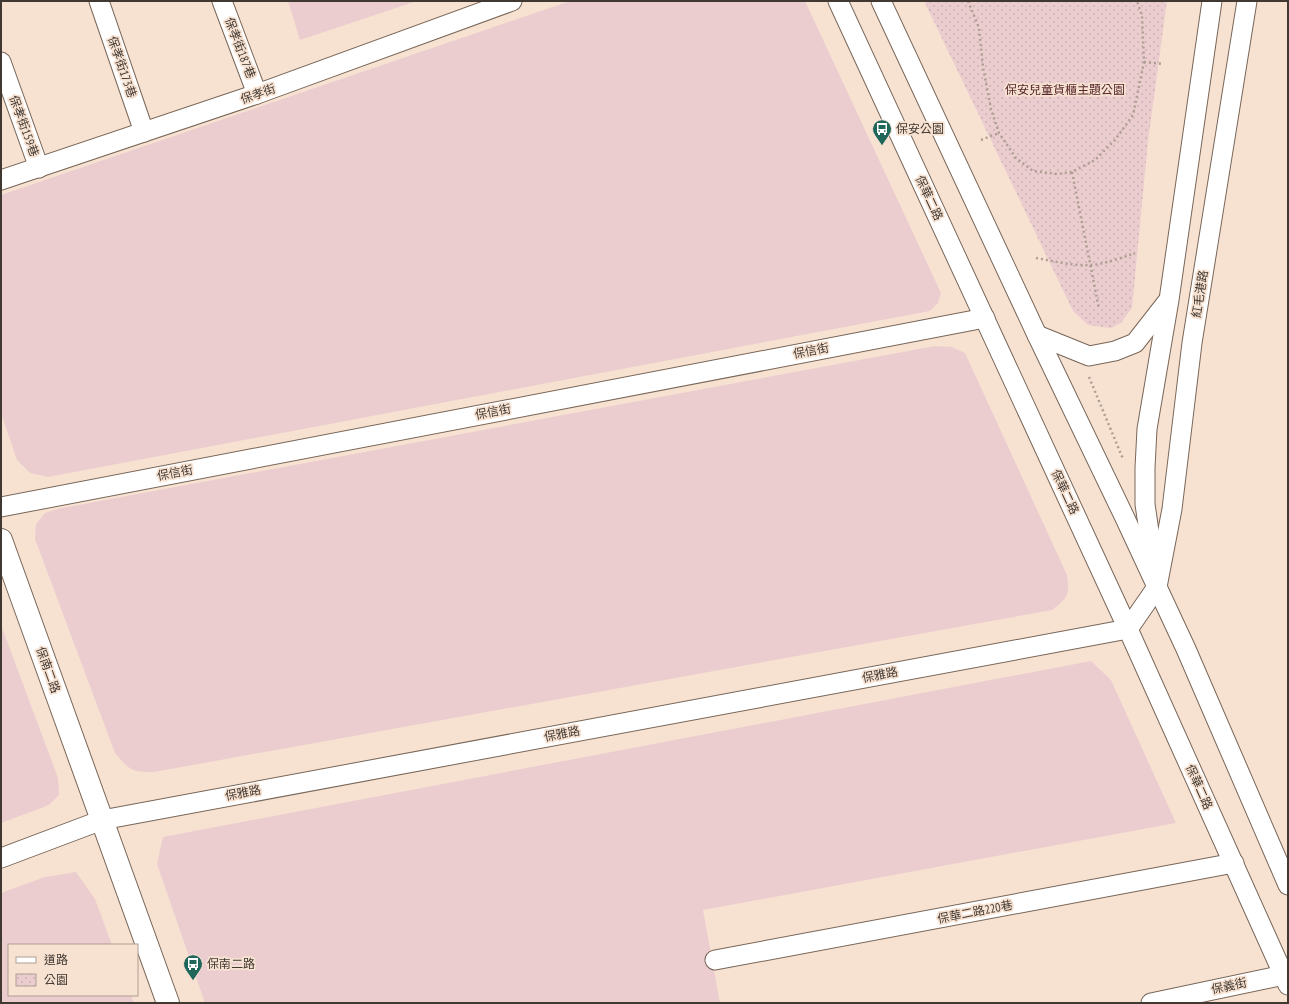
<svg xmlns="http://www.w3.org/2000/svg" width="1289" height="1004" font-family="'PT Sans Narrow','Noto Sans TC',sans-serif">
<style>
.grass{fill:#ebcdcf}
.park{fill:url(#park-dots)}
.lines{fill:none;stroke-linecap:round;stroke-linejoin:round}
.street-casing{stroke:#786658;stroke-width:21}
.secondary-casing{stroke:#786658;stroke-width:24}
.path{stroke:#ad9e91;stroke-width:2.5;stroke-dasharray:2 3;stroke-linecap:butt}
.street{stroke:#fff;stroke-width:19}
.secondary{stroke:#fff;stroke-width:22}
.labels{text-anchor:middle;stroke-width:3.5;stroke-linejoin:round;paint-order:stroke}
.street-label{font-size:12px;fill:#403831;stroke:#f7e2d2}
.park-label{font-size:12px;fill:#56252b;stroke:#f7e2d2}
.poi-label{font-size:12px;fill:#403831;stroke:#f7e2d2;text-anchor:start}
</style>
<defs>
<pattern id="park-dots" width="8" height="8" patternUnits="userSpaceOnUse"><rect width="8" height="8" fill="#ebcdcf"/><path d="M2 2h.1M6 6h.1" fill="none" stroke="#cbb1b2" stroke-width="1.8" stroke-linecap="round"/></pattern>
</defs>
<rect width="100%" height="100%" fill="#f7e2d2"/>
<g class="grass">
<path d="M288,1H417L300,40Z"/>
<path d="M570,1H805L941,293L938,303L930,311L48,477L30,473L17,460L1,413V195Z"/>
<path d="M935,346L952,347L965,353L1067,575C1070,595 1068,598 1052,610L154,772C130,772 130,770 115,753L35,539L36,524L45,513L57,509Z"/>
<path d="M1,625L58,778L59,795L50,804L44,807L1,823Z"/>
<path d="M1091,661L1111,680L1176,823L703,910L720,1003H205L157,864L163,837Z"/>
<path d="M76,872L95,899L112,945H9V995H131L134,1003H1V893L45,877Z"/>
</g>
<path class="park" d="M924,1H1167L1148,141L1132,308L1121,323L1111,328L1088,325L1073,311Z"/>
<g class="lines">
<defs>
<g id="street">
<path d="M99,1L144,132"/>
<path d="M222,1L257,94"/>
<path d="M838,1L1128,629L1288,985"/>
<path d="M881,1L1037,335L1124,516L1186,649L1288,885"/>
<path d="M1,62L39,168"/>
<path d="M1,180L257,94L512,1"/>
<path d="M1037,335L1089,356L1115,351L1135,343L1167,302"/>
<path d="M1,507L985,318"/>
<path d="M1154,566L1145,504V468L1147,429L1169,300L1212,1"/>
<path d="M1,858L102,820L1128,629L1157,587L1172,509L1192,343L1247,1"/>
<path d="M715,960L1234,863"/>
<path d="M1151,1003L1284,975L1288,968"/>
</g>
<path id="secondary" d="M1,540L168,1003"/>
</defs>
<use href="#street" class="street-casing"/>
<use href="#secondary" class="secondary-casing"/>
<g class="path">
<path d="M968,1L979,28L983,67L991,109L999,133L1016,158L1033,171L1057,174L1072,172L1095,160L1115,140L1133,115L1144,62L1142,16L1137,1"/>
<path d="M1144,62L1164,64"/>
<path d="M981,140L999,133"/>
<path d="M1072,172L1099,309"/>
<path d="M1036,258C1054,261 1072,266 1090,265C1105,264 1121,258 1135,253"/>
<path d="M1089,377L1123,459"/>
</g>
<use href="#street" class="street"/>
<use href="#secondary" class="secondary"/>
</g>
<defs>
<symbol id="bus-pin" viewBox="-11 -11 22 30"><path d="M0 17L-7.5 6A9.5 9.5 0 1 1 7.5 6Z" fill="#20675b" stroke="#f7e2d2"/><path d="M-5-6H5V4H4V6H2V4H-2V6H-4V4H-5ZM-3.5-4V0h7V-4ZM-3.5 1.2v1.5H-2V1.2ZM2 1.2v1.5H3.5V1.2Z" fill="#fff"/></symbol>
</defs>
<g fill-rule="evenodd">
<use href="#bus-pin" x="871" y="118" width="22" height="30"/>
<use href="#bus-pin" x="182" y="953" width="22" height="30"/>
</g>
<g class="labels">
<g class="street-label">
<text transform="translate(240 48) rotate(69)" y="4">保孝街187巷</text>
<text transform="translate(122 67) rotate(71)" y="4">保孝街173巷</text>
<text transform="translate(258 94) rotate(-19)" y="4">保孝街</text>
<text transform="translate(24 126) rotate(70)" y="4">保孝街159巷</text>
<text transform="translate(929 198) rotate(65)" y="4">保華二路</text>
<text transform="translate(1200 294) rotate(-81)" y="4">紅毛港路</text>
<text transform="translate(811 351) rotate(-11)" y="4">保信街</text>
<text transform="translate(493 412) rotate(-11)" y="4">保信街</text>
<text transform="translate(175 473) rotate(-11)" y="4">保信街</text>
<text transform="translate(1065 492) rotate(65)" y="4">保華二路</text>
<text transform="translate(48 670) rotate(70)" y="4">保南二路</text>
<text transform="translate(880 675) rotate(-11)" y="4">保雅路</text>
<text transform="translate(562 734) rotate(-11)" y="4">保雅路</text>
<text transform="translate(1199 787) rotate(66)" y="4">保華二路</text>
<text transform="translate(243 793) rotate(-11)" y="4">保雅路</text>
<text transform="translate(975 912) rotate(-11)" y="4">保華二路220巷</text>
<text transform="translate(1229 986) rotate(-12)" y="4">保義街</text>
</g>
<g class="park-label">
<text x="1065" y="94">保安兒童貨櫃主題公園</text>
</g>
<g class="poi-label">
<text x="896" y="133">保安公園</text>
<text x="207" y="968">保南二路</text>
</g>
</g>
<rect width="1289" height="1004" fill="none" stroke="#403831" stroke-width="4"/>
<rect x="8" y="944" width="130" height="52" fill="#f7e2d2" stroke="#ae9e92"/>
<rect x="16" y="957" width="20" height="6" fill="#ffffff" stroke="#ae9e92"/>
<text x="44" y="964" font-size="12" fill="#403831">道路</text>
<rect x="16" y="974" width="20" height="12" fill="url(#park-dots)" stroke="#ae9e92"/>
<text x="44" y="984" font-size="12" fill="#403831">公園</text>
</svg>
